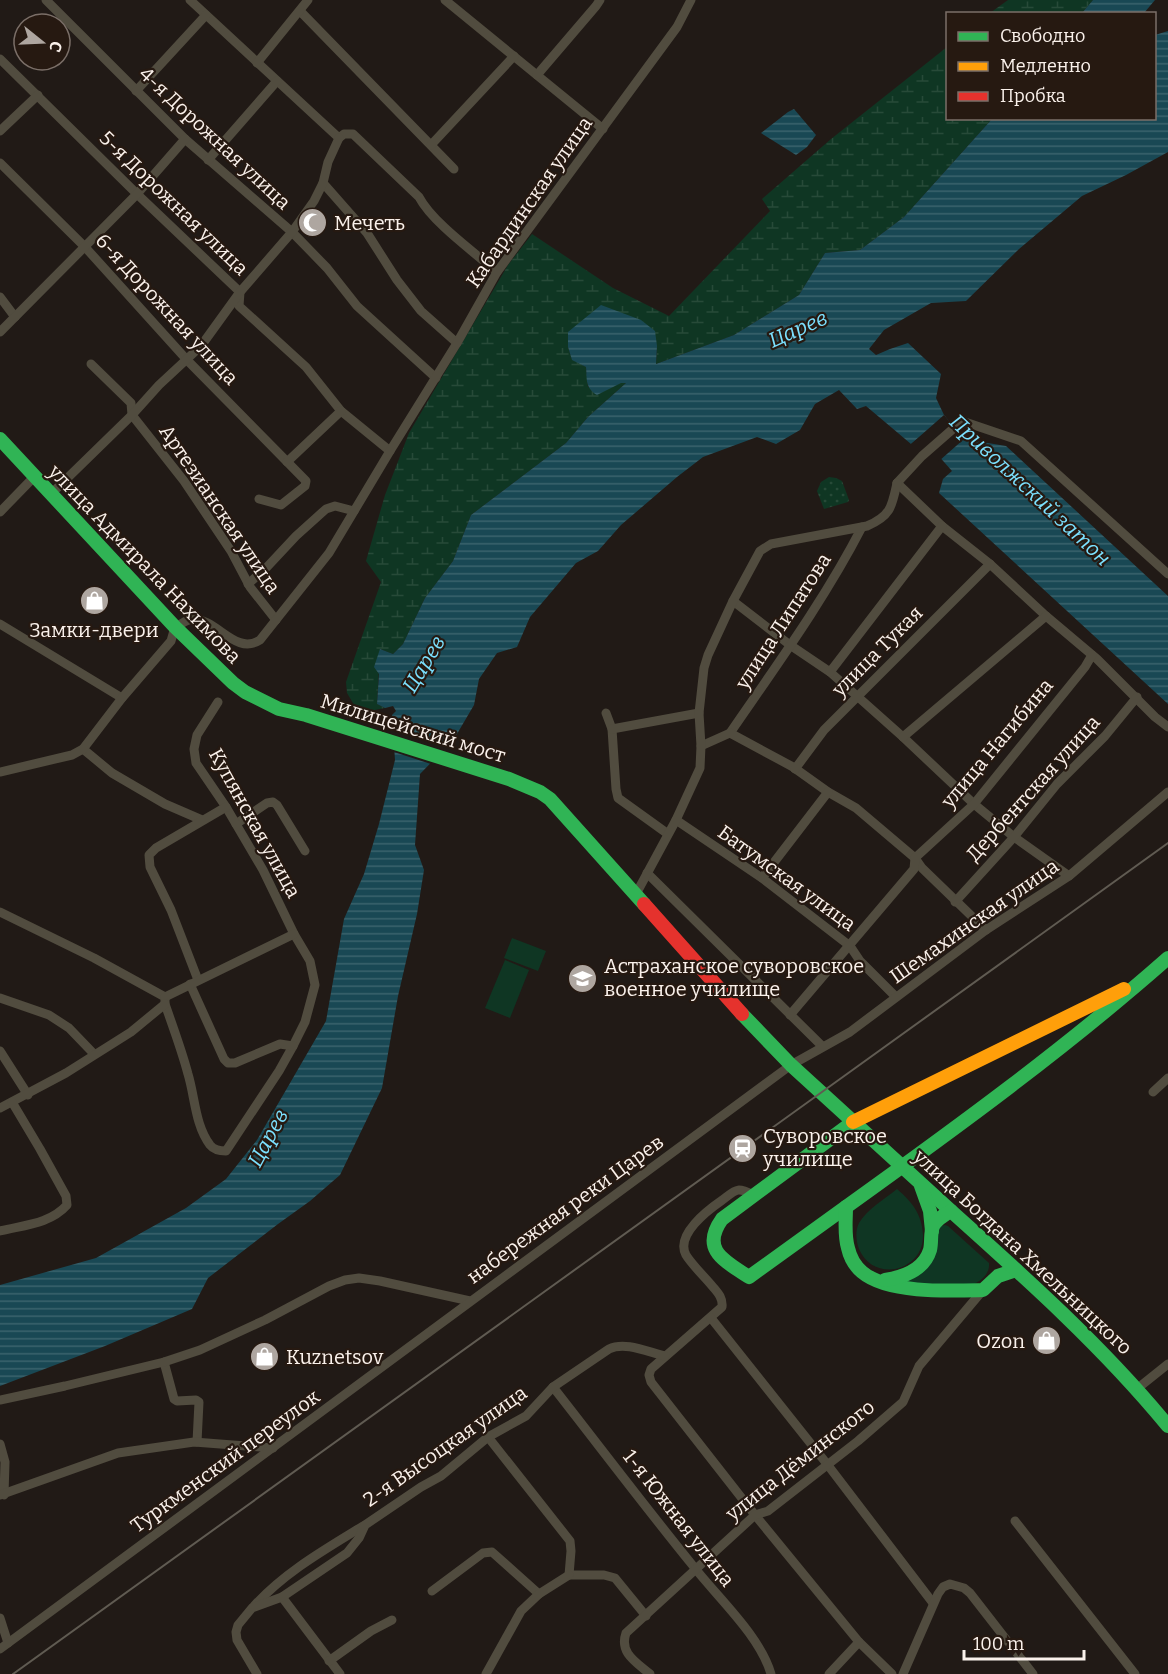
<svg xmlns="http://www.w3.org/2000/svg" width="1168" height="1674" font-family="Bitter,serif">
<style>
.grass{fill:#0f3623}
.wetland{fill:url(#wetland-marsh)}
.garden{fill:url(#garden-dots)}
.water{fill:url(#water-rules)}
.pier{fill:#211a16}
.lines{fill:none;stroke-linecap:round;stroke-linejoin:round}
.street{stroke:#514c3f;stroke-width:9}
.fast{stroke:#30b455;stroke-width:14}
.slow{stroke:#ff9f0a;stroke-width:14}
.jam{stroke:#e5322d;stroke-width:14}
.rail{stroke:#605b52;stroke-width:2}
.labels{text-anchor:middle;stroke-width:4.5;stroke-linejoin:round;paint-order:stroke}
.street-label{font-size:20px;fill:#faf1eb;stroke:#261911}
.poi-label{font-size:20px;fill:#faf1eb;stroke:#261911;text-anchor:start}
.water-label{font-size:21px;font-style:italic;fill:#7be0fe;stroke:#261911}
</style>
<defs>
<pattern id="wetland-marsh" width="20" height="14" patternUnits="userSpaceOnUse" patternTransform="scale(1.5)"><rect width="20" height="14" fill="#0f3623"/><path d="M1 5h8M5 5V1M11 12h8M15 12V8" fill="none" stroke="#274a38"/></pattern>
<pattern id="garden-dots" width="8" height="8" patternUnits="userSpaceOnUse" patternTransform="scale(1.5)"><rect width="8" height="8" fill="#0f3623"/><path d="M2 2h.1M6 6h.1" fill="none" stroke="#274a38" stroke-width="1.8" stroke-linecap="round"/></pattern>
<pattern id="water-rules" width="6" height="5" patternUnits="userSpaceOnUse" patternTransform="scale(1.5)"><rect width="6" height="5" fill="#194854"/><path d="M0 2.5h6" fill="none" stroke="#3b636d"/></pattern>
</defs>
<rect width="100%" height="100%" fill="#211a16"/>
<g class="grass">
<path d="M512,938L546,951L538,971L504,958Z"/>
<path d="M505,960L529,970L510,1018L485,1008Z"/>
<path d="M897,1189C912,1202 922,1214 923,1235C924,1271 874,1284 859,1249C856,1241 855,1231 859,1223C867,1209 885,1199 897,1189Z"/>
<path d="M945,1225L948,1226L989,1263C990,1274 981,1281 972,1285L905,1284L941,1226Z"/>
</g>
<g class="wetland">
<path d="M1008,0H1093L1082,13H990Z"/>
<path d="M947,47L948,118L992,119L904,217L860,250L825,253L799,295L734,335L656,364L657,346L568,347L572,359L586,367L588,387L627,382L588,417L566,443L471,515L453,561L425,598L403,644L393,654L380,649L377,704L385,708L359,713L347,693L346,682L381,582L366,561L385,495L409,433L508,265L532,234L613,288L669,316L770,211L762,199L831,139Z"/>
</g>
<path class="garden" d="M829,477L836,478L842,481L849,500L848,502L824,509L817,491L821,482Z"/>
<g class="water">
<path d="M1093,0H1155L1144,13H1082Z"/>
<path d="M1168,31V152L1126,175L1082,196L1019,249L966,301L931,303L884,330L869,349L876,355L890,349L908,343L941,374L936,398L944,415L964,439L1006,446L1168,596V704L939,493L943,479L952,471L921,436L911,444L866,406L857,409L839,390L815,404L800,430L776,444L757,437L703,457L677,477L621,525L598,551L576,563L530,617L517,647L497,653L479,679L474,705L454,739L420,774L415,845L424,870L417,914L398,996L382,1088L340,1175L310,1201L278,1224L208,1278L192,1309L105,1346L0,1386V1285L96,1258L186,1208L226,1179L257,1140L326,1021L344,919L364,874L379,824L395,760L392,715L396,711L393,706L385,708L377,704L379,674L374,667L380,649L393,654L403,644L425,598L453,561L471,515L566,443L588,417L626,383H621L597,395C585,388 587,379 586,367L572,360L568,347V332L601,305L641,320L655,331L657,346L656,364L734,335L799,295L825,253L860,250L904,217L992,119L1154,118L1155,35Z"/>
<path d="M794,109L816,135L807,147L796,155L761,133L788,112Z"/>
</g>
<g class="pier">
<path d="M944,415L964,439L939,461L920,440L913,446L911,444Z"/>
<path d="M390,726L399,729L451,747L434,765L391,751Z"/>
</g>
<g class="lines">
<g class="street">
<path d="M46,0L185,139L292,232L327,268L357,306L436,378"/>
<path d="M190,0L339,138L344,134H353L419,197C432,222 474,252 497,272"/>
<path d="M445,0L603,129"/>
<path d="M300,11L454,169"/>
<path d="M0,59L137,194L240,292L239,306L306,367L341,411L390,451"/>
<path d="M257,63L308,0"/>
<path d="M537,75L596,6L600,0"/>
<path d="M136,91L206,15"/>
<path d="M0,131L38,95"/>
<path d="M431,145L514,56"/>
<path d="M208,160L277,81"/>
<path d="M0,163L85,247L187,360L306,481L305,486L281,505L259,499"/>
<path d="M323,183L367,233L397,280L421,311L457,343"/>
<path d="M0,297L15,317"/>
<path d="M0,332L137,194L185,139"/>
<path d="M91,364L131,403L132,415L184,481L231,551L250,587L276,620"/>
<path d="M287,462L341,411"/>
<path d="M897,483L942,526L990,564L1046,616L1097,659L1155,717L1168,727"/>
<path d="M897,483L922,456L962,421L1021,441L1168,574"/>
<path d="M51,494L132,415L159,385L201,346L240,292L292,232L314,201L323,183L328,162L339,138"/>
<path d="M0,512L34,477"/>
<path d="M248,584L267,567L296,536L326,509L335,506L354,511"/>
<path d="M733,601L790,645L830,672L903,737L974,804L1014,837L1069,876"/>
<path d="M0,624L122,698"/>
<path d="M830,672L942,526"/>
<path d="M606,713L612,729L616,789L618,798L668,834"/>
<path d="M612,729L699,713"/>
<path d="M730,733C776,666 825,599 862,527"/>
<path d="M903,737L1046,616"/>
<path d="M701,746L730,733L793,767L828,792L856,808L915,858L922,868L986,930"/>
<path d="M83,749L112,773L165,804L202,820"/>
<path d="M795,769L824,730L990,564"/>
<path d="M0,772L72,755L83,749L122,698L171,641L175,627C180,625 186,620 192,619C217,618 235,656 260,640L329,553L390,451L457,343L497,272L677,27L691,0"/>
<path d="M676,820L762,878L850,946L860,961L896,997"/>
<path d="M236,824L267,803L273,802L277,805L305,851"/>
<path d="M647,873L822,1046"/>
<path d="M762,878L828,792"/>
<path d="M636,894L676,820L700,768L701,746L699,713L704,668L708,655L733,601L760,551L771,544L867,526C891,516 892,506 897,483"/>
<path d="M955,902L1014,837L1057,784L1105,736L1137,697"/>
<path d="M0,912L94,958L165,997V1004C173,1027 182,1051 188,1074C195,1097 195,1125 210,1145C214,1150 220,1151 226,1151L279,1071L293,1046L305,1022L315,985L310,961L294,934L263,870L226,807L196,763L194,749L197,735L218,702"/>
<path d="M198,980L171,910L150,867L149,855L156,848L226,807"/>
<path d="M190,984L224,1059L228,1063H235L280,1044L293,1046"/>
<path d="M165,997L294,934"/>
<path d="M0,998L49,1015L69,1028L94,1054"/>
<path d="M790,1015L914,869L915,858L974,804L1085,667L1092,655"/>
<path d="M0,1051L28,1095"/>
<path d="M1153,1092L1168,1078"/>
<path d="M0,1108L66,1073L131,1032L165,1004"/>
<path d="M753,1195C736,1186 736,1190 721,1201C708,1210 675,1235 686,1255C692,1265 705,1277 713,1287C718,1293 723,1298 722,1307L651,1369L649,1375L651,1382L755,1515L859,1642L892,1674"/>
<path d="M0,1231C24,1225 50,1224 67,1205L66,1196L40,1149L12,1102"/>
<path d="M711,1318L827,1464L933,1603"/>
<path d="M164,1362L174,1399L177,1401L196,1400L199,1402L197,1442"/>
<path d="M553,1387C600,1447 646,1508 694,1567C719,1599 760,1636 771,1674"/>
<path d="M1138,1388L1168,1364"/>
<path d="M0,1400L65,1386L164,1362L200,1350L265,1320L329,1286L345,1280L359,1278L380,1281L470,1301"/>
<path d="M488,1437L570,1541L571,1551L569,1575H604L615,1578L646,1616"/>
<path d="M0,1444L5,1462L4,1495"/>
<path d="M0,1495L118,1453L194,1442L273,1448"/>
<path d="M1015,1521L1135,1674"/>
<path d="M432,1591L483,1553L492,1552L539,1594"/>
<path d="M282,1597L340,1674"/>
<path d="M254,1606C285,1572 324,1550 363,1526"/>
<path d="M0,1618L8,1643"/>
<path d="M0,1649L791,1065L850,1032L986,930L1069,876L1168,792"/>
<path d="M329,1661L371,1631L392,1620"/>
<path d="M257,1674L237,1640L236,1632L238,1625L252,1608L282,1597L347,1553L359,1538L365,1525L421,1487L441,1476L488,1437L526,1416L553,1387L609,1349C625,1341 648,1352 665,1356"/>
<path d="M486,1674L521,1611L539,1594L569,1575"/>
<path d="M650,1674C636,1662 619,1653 626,1633L755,1515L768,1511L858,1441L903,1402L919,1366L983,1290"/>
<path d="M829,1674L859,1642"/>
<path d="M903,1674L938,1594L943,1587L950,1584L964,1588L970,1593L1033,1674"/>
</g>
<g class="fast">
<path d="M0,439L175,627L233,683L245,692L279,709L306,715L509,779L540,792L550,799L644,904"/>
<path d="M742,1014L791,1065L951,1211"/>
<path d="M921,1186L930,1211L932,1231"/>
<path d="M846,1207L749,1277C725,1261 700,1250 722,1219L853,1122"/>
<path d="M1016,1270L998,1276L983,1290C950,1291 888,1294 862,1272C855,1266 850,1257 848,1248C844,1235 846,1221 846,1207C956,1128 1066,1048 1168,958"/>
<path d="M885,1280C904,1277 924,1270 930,1250C932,1242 930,1234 933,1226C937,1219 944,1215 951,1211C1027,1279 1103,1347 1168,1426"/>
</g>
<path class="slow" d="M853,1122L1124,989"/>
<path class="jam" d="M644,904L742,1014"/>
<path class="rail" d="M13,1674L1168,843"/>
</g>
<defs>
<symbol id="mosque-disc" viewBox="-11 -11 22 22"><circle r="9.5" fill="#aea6a0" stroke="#261911"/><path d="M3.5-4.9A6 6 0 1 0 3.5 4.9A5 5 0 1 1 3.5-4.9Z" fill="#fff"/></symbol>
<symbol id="shop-disc" viewBox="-11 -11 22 22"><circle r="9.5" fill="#aea6a0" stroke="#261911"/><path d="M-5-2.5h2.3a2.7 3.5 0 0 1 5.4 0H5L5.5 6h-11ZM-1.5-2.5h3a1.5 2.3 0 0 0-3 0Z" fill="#fff"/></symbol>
<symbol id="university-disc" viewBox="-11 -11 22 22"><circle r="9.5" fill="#aea6a0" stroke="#261911"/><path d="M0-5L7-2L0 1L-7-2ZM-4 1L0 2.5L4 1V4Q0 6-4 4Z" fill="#fff"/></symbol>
<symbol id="station-disc" viewBox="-11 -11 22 22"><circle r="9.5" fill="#aea6a0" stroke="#261911"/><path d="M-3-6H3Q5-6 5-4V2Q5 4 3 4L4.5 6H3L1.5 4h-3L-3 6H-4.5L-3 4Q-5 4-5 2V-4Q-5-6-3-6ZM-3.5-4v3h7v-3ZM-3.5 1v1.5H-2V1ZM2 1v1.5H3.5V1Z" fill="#fff"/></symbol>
</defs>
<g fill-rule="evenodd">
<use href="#mosque-disc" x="296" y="206" width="33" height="33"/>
<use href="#shop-disc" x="78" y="584" width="33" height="33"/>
<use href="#university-disc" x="566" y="962" width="33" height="33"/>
<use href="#station-disc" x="726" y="1132" width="33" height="33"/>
<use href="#shop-disc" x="1030" y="1324" width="33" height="33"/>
<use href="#shop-disc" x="248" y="1340" width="33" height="33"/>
</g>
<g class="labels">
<g class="street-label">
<text transform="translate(215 138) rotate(43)" y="7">4-я Дорожная улица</text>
<text transform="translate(529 202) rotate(-55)" y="7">Кабардинская улица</text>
<text transform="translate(174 203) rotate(44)" y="7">5-я Дорожная улица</text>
<text transform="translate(167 309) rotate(47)" y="7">6-я Дорожная улица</text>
<text transform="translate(220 509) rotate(56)" y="7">Артезианская улица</text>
<text transform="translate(145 564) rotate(46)" y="7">улица Адмирала Нахимова</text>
<text transform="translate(783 621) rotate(-57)" y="7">улица Липатова</text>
<text transform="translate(877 651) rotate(-45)" y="7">улица Тукая</text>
<text transform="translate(413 728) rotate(17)" y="7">Милицейский мост</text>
<text transform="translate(997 743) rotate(-50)" y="7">улица Нагибина</text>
<text transform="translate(1033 788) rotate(-48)" y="7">Дербентская улица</text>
<text transform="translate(255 823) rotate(61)" y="7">Купянская улица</text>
<text transform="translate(787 878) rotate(36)" y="7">Батумская улица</text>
<text transform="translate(974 921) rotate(-35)" y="7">Шемахинская улица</text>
<text transform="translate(565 1209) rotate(-36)" y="7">набережная реки Царев</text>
<text transform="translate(1023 1252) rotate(43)" y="7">улица Богдана Хмельницкого</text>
<text transform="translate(445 1446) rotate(-35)" y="7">2-я Высоцкая улица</text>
<text transform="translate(800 1460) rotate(-38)" y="7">улица Дёминского</text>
<text transform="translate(225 1461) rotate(-36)" y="7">Туркменский переулок</text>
<text transform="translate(679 1518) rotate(52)" y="7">1-я Южная улица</text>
</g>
<g class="poi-label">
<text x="334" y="230">Мечеть</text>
<text x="94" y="637" text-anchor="middle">Замки-двери</text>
<text x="604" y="973">Астраханское суворовское<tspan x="604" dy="23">военное училище</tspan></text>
<text x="763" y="1143">Суворовское<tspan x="763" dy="23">училище</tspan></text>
<text x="1025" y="1348" text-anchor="end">Ozon</text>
<text x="286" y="1364">Kuznetsov</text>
</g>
<g class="water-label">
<text transform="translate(798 329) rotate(-24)" y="7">Царев</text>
<text transform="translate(1030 490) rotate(43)" y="7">Приволжский затон</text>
<text transform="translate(424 664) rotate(-59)" y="7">Царев</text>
<text transform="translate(268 1138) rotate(-62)" y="7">Царев</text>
</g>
</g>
<rect x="946" y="12" width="210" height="108" fill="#261911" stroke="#7b6f68" stroke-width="1.5"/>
<rect x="958" y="32" width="30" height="9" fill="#30b455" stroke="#7b6f68" stroke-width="1.5"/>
<text x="1000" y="42" font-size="18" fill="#faf1eb">Свободно</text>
<rect x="958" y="62" width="30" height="9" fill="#ff9f0a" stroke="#7b6f68" stroke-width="1.5"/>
<text x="1000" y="72" font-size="18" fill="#faf1eb">Медленно</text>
<rect x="958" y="92" width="30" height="9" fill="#e5322d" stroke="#7b6f68" stroke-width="1.5"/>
<text x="1000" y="102" font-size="18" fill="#faf1eb">Пробка</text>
<g transform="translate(42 42) rotate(108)"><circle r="28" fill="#261911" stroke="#7b6f68" stroke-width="1.5"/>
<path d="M0-4.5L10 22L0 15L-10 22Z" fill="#aea6a0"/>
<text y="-9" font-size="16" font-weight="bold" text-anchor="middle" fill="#faf1eb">С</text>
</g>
<path d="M964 1650v9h120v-9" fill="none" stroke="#faf1eb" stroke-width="3"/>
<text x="973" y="1650" font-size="18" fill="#faf1eb" stroke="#261911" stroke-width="4.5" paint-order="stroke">100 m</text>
</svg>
